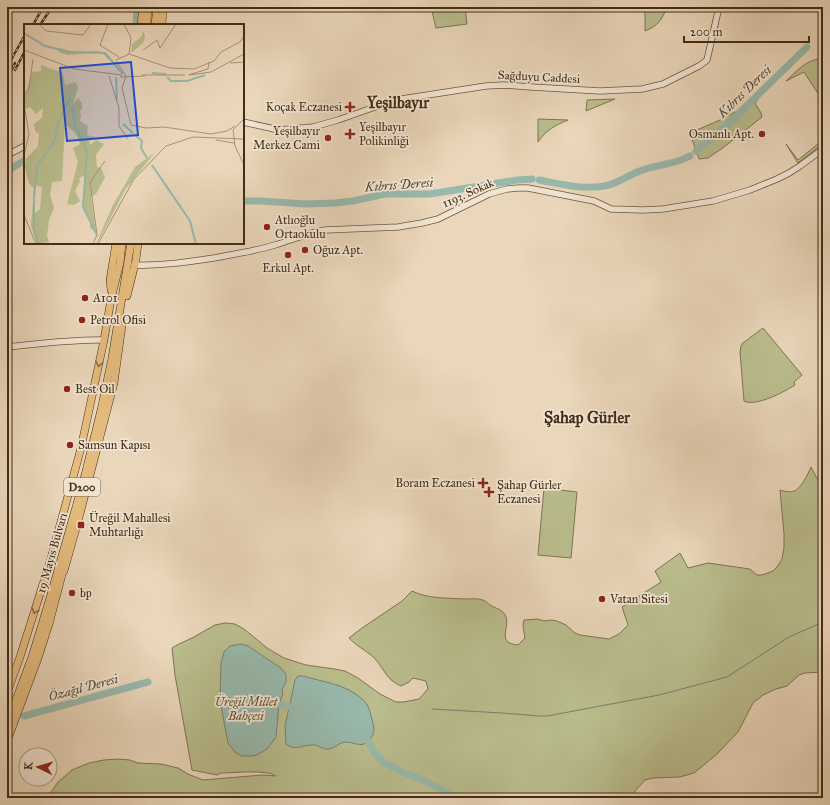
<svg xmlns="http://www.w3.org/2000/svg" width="830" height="805" font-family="'IM FELL Great Primer',serif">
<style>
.green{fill:#babd8d;stroke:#7e7552}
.water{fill:#98b9ac;stroke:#768170}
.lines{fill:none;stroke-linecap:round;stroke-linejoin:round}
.stream{stroke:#768170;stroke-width:1}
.river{stroke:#98b9ac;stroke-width:7}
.tertiary-casing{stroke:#6c573f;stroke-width:7}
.trunk-casing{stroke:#422d16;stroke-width:8}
.tertiary{stroke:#f1e4d2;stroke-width:5.5}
.trunk{stroke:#e5bb7d;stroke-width:7}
.rail-casing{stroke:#422d16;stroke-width:2.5}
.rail{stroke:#f1e4d2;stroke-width:1;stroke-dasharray:3;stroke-linecap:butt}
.oneway{stroke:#8b6d44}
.poi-dot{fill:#8f2418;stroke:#f1e4d2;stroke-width:1.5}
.labels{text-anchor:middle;stroke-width:3.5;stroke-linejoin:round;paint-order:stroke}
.shield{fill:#f1e4d2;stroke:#76644e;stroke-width:1}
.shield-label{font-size:11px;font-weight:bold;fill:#422d16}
.street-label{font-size:12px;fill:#422d16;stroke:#f1e4d2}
.poi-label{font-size:12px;fill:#422d16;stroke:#f1e4d2;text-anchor:start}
.park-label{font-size:12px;font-style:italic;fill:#5a4a2e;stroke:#f1e4d2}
.water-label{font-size:13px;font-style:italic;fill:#534934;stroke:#f1e4d2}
.district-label{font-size:16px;font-weight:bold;fill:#422d16;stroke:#f1e4d2}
.inset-river{fill:none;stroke:#98b9ac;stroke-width:2}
.inset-road{fill:none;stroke:#a79278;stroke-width:1}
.view{fill:#1d4ed8;fill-opacity:0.15;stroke:#1d4ed8;stroke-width:2}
.inset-edge{fill:none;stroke:#422d16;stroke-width:2}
</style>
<rect width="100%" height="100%" fill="#ead6ba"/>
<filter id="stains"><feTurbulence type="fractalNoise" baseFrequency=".005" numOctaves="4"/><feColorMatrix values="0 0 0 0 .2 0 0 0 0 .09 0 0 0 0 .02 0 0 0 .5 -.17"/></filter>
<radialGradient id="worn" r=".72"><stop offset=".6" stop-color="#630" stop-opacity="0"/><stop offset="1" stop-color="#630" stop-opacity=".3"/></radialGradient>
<g class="green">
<path d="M431,7H465L467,24L436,28Z"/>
<path d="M645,7H667C661,21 659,25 645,31Z"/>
<path d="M818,59L823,67V101L804,72L786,81C796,72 805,61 818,59Z"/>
<path d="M757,96L759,98L755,103L761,113L762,117L724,147L708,158L699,159L690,133L720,120L739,110Z"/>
<path d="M615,99L586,111L587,100Z"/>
<path d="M538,119L568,120C556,125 546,130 538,142Z"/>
<path d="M823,139V144L798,163L786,144L798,160L818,144Z"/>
<path d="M763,328L802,375L794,382L795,385C784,392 756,407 744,401L740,352L741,346L743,343Z"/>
<path d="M811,467L819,482L823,502V672L805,673L799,675L787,686L776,689L763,695L753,703L738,732L717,754L694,773L680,777L653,778L645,780L635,791L634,798H47L58,782L72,770L89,763L104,760L118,759L130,760L138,763L161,764L178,768L188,774L203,780L262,775L276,776C265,769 235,773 221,773L217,775L192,770L175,675L172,648L179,644L192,638L215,625L225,623L235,624L244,629L267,648L284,658L306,665L335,669L345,671L358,678L380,694L396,702H404L419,699L428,689L426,681L413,678L409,682L401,686C384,679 384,666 372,656C364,649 356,646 349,638L362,628L402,601L412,591C428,599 449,598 466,599C472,599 480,598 485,601C487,602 489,605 492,606C497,609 504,610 506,617C510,628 496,643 518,645L525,638L523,626L524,620L538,619L544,621L551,620L557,621L566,625L575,633L580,635L609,639L619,634L628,625L622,607L661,582L655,571L680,553L688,568L708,563L750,569L757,575H762L773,571L777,567L782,559L784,548V534L780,490C784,491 790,493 794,491C801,489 808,474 811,467Z"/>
<path d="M544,488L577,492L571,558L538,555Z"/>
</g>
<g class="water">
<path d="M241,644L248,646L281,668L286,674V682L282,689L283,694L279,704L276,737L267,749L257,755L251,756H241L235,752L228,743L220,701L221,664L224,652L230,646Z"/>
<path d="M298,676H303C323,682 346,684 362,699C363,700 365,702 366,703C370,708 371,717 373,723C376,731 372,740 364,744C359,746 352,742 346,742C340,742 335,748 329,749C324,750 320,746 315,745C304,744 295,752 286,744L285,726L295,680Z"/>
</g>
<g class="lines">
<path class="stream" d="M432,709L502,713L540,716H547L659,695L727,677L789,637L823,622"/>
<g class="river">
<path d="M136,25L137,7"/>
<path d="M696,151L727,125L807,47"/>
<path d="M7,171L25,160"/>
<path d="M539,180C561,184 586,191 609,185C622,181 633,172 646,169C661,164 676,164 690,156"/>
<path d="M243,201H260L306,204L335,203L353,201L385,194H430L517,180L532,179"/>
<path d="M271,703L298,708"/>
<path d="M24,716L148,682"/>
<path d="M362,735L368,741L374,752L383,762L402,772L423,780L458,798"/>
</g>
<defs>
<g id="tertiary">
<path d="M243,122L279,130L313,127L338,120L395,100L486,86L503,85L531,87L600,91L642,89L663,84L699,66L707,60L719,7"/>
<path d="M7,155L25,146"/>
<path d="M134,265C161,266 188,262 214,258C235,254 255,251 275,245C292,240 308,233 325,230L398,227L422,223L438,219L489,194L507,189L518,188H528L594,201L611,209L643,210L663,209L713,201L750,190L777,179L789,173L800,166L823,149"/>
<path d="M7,347C39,344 71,339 104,340"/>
</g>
<g id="trunk">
<path d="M141,25L143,7"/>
<path d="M147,25L148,7"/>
<path d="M155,25L157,7"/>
<path d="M162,25L163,7"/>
<path d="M111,290L110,280L116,243"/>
<path d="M127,296L136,260L138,243"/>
<path d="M64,571L77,525L114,383L122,326"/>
<path d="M7,693L20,657L50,562L81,448L104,340L111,299L120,263L122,243"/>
<path d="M7,724L32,657L50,598L84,479L101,410L112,358L131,243"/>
<path d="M7,741L38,658L49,624L64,567"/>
</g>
</defs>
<use href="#tertiary" class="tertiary-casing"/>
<use href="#trunk" class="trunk-casing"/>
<use href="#tertiary" class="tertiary"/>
<use href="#trunk" class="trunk"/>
<defs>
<g id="rail">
<path d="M33,25L43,7"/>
<path d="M40,25L52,7"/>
<path d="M7,67L25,35"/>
<path d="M15,70L25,51"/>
<path d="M7,78L15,63"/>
</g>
</defs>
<use href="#rail" class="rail-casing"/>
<use href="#rail" class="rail"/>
</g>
<defs><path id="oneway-chevron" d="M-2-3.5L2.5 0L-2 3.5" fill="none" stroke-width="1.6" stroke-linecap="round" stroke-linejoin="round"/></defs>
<g class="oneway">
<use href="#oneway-chevron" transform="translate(99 364) rotate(102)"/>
<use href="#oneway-chevron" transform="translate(35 611) rotate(108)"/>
</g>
<g class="poi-dot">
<path d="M348 101h4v4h4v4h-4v4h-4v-4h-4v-4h4z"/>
<path d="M348 128h4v4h4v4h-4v4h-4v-4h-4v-4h4z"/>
<circle cx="762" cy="134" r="4"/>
<circle cx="328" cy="138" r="4"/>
<circle cx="267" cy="227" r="4"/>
<circle cx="305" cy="250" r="4"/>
<circle cx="288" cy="255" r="4"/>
<circle cx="85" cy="298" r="4"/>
<circle cx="82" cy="320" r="4"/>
<circle cx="67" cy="389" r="4"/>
<circle cx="70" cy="445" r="4"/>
<path d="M481 477h4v4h4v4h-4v4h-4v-4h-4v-4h4z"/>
<path d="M487 486h4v4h4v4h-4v4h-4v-4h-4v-4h4z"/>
<rect x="77" y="521" width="8" height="8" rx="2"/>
<circle cx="72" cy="593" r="4"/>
<circle cx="602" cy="599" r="4"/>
</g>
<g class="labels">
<rect class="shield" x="64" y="478" width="36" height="18" rx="3"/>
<g class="shield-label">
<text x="82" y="491">D200</text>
</g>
<g class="street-label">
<text transform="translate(539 77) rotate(3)" y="4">Sağduyu Caddesi</text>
<text transform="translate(468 193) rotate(-24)" y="4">1193. Sokak</text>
<text transform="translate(52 553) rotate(-74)" y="4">19 Mayıs Bulvarı</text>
</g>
<g class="poi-label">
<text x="342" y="111" text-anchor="end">Koçak Eczanesi</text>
<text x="359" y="131">Yeşilbayır<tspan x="359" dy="14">Polikinliği</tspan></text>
<text x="320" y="135" text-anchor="end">Yeşilbayır<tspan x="320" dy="14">Merkez Cami</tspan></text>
<text x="754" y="138" text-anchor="end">Osmanlı Apt.</text>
<text x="275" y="224">Atlıoğlu<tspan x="275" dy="14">Ortaokulu</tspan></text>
<text x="313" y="254">Oğuz Apt.</text>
<text x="288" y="272" text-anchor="middle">Erkul Apt.</text>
<text x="93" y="302">A101</text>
<text x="90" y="324">Petrol Ofisi</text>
<text x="75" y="393">Best Oil</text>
<text x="78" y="449">Samsun Kapısı</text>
<text x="475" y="487" text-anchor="end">Boram Eczanesi</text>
<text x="497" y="489">Şahap Gürler<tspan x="497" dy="14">Eczanesi</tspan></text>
<text x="89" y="522">Üreğil Mahallesi<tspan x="89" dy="14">Muhtarlığı</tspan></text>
<text x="80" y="597">bp</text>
<text x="610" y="603">Vatan Sitesi</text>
</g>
<g class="park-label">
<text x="246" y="706">Üreğil Millet<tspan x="246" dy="14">Bahçesi</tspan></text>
</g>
<g class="water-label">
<text transform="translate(744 91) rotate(-44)" y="5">Kıbrıs Deresi</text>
<text transform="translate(399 184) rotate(-4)" y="5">Kıbrıs Deresi</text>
<text transform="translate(83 687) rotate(-15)" y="5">Özağıl Deresi</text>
</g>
<g class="district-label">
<text x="398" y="108">Yeşilbayır</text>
<text x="587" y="423">Şahap Gürler</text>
</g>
</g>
<g transform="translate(24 24)">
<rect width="220" height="220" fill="#ead6ba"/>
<path d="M119,6L121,13L119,19L107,29L108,20L118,12ZM35,25L50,28L75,27L86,32L83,35L80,30L75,28L44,31L34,28ZM17,41L39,49L41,61L52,58L54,64L49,80L54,74L58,79V85L55,88L57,90L56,97L64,102L63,111L72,113L65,117L66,121L72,116L80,120L72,131L73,143L77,144L81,153L72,170L67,173L73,214L70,207L66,204V196L59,183L61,151L55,154L56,157L51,167L56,177L50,181L43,180L54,138L49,124L56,120L52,110L41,100L38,157L28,158L26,171L30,184L25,196L23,212L25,218L13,220L7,202L10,165L5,159L1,143L2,135L14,122L15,110L11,107L10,100L18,94L19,84L12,90L6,83L1,85L0,76L8,48L17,47ZM11,161L18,163L16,185L11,189L9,185ZM130,129L101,166L73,220H72L89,181L111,143Z" fill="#babd8d" fill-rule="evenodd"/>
<path class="inset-river" d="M0,9L21,22L47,28L81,29L99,50M128,49L142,50M92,53L93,76M143,53L147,57H163L181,51M48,82L51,101L63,127L59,183L72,209M99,100L109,109M111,111L118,117L117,124L123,134M128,141L166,197L172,220M10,174L13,142L30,118L35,96L46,74M10,175V204L14,220"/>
<path class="inset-road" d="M84,0L76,21L95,33M100,0L107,14L105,30M16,1L22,7L59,11L67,0M0,26L50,45L98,51M119,26L133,16L136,24L152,0M92,36L105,30L146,44L170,45L190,37L197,28L216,18L220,12M92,37L102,52L98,64L107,101L122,104L140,103L187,110L203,107L211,102M206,39L220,38M118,51H161M164,51L184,45L185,38M166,51L187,48L220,30M85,52L95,84V102L104,115M96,53L121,52M0,72L5,64L9,35M0,81L5,110L0,131M220,95L209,106L211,122L220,141M192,116L210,119M0,191L12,220M69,220L73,211L66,158L81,137M74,220L110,155L142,122L169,113L220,115"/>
<path class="view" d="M107,38L114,111L43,117L36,44Z"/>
<rect width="220" height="220" class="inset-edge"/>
</g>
<rect width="830" height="805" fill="none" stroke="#ead6ba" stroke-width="24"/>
<rect x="8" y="8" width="814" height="789" fill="none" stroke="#422d16" stroke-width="2"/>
<rect x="12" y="12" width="806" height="781" fill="none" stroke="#422d16"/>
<g transform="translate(38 767) rotate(275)"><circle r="19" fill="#f1e4d2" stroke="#ab9b87"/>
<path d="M0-3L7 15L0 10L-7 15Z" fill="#8f2418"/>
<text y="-6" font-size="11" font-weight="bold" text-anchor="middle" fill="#422d16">K</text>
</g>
<path d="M684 36v6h125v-6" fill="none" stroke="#422d16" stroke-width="2"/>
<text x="690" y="36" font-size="12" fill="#422d16" stroke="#f1e4d2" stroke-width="3" paint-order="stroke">200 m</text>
<rect width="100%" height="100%" filter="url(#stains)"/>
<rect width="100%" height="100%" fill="url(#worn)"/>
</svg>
